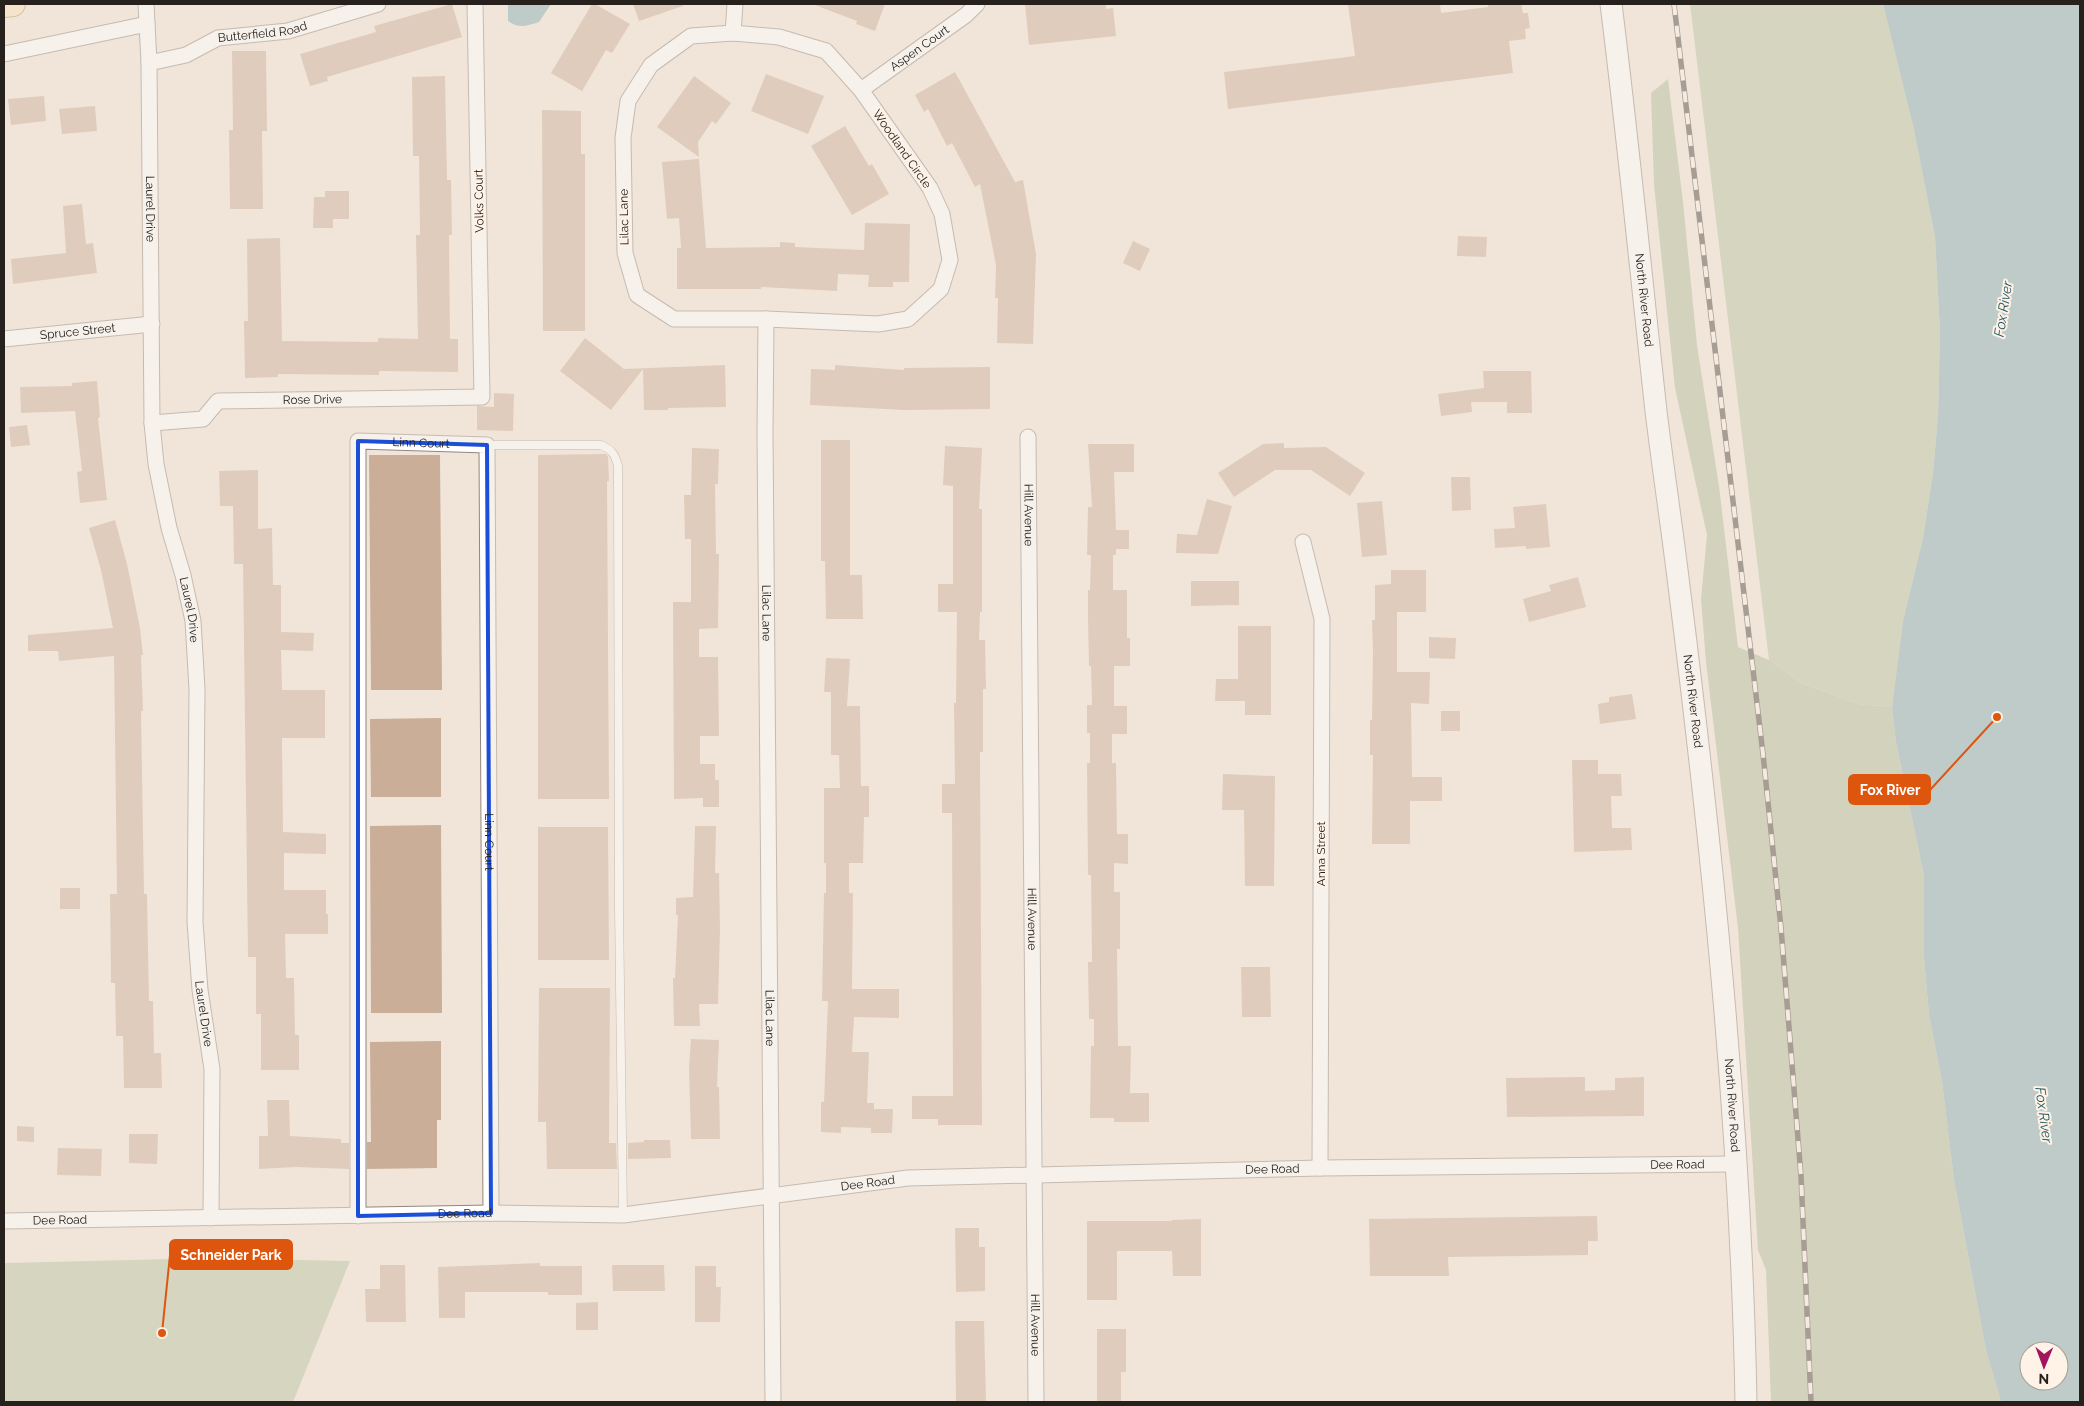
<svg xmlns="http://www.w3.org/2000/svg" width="2084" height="1406" font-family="Raleway,sans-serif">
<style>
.green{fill:#b7c0a0}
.forest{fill:#b0ba99}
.water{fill:#82abb3;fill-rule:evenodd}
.building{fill:#caae97}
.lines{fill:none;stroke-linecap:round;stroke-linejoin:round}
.service-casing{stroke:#93877d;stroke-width:9}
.minor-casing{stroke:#93877d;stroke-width:17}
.secondary-casing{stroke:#93877d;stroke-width:23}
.primary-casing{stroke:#ae9360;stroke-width:26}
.service{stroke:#fff;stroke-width:8}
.minor{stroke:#fff;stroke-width:15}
.secondary{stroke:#fff;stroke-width:21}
.primary{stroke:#fae3b5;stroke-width:24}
.rail-casing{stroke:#4d4641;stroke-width:5.5}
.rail{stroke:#fff2e7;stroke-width:4;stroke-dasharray:11;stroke-linecap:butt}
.marked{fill:none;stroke:#1d4ed8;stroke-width:4;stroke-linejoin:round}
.labels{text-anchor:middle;stroke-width:4;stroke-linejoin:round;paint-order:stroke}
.street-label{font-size:12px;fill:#26211d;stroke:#fff2e7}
.water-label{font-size:14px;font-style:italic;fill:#1e5761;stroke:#fff2e7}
.leader{fill:none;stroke:#de560d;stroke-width:2}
.callout-dot{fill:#de560d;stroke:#fff2e7;stroke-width:2}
.callout{fill:#de560d;stroke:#de560d;stroke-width:2}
.callout-label{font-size:14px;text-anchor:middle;font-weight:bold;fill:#fff}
</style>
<rect width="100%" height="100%" fill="#f1e5da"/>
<g class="green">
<path d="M1690,4H1883L1914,130L1935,237L1940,333L1938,416L1933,473L1923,538L1903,621L1892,707L1858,704L1801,683L1769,660Z"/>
<path d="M214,1258L350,1261L293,1402H4V1263Z"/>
</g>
<path class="forest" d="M1668,79L1683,202L1697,345L1719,486L1738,647L1769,660L1801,683L1858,704L1892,707L1896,742L1924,876V958L1929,1015L1942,1082L1954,1180L1986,1350L2001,1402H1771L1766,1270L1758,1250L1738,928L1706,662L1701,599L1707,535L1675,388L1654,185L1651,93Z"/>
<g class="water">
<path d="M508,4H551L539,22C527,26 519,29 508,21Z"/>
<path d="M1883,4H2080V1402H2001L1986,1350L1954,1180L1942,1082L1929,1015L1924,958V876L1896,742L1892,707L1903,621L1923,538L1933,473L1938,416L1940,333L1935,237L1914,130ZM2029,1351H2059V1381H2029Z"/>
</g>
<g class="building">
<path d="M452,4L462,37L327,77L328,81L310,86L300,54L376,32L374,26Z"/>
<path d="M592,4H595L630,24L612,53L606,50L582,91L551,73Z"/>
<path d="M633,4H682L683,6L639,21Z"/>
<path d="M816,4H885L875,31L856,24L857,21L815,5Z"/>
<path d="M1025,4H1106V9L1113,8L1116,36L1029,45Z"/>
<path d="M1348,4H1440L1441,13L1488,7V4H1521L1523,13H1528L1530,28L1525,29L1526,39L1509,41L1513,73L1228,109L1224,72L1355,56Z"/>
<path d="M232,51H266L267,131H262L263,209H230L229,130H233Z"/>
<path d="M955,72L1015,182L1023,180L1036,254L1033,344L997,343L998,298H995L996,265L980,184L975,187L952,143L947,146L928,109L924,112L915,95Z"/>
<path d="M766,74L824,96L808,134L751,111Z"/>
<path d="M445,76L447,180H451L452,235H449L450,339H458V372L379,371V375L278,374V377L245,378L244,321H248L247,239L280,238L282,341L378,342V338L418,339L416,235H420L419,156H413L412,77Z"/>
<path d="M694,76L731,103L716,124L712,121L698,142L699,157L657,127Z"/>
<path d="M44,96L46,121L11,125L8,99Z"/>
<path d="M95,106L97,131L62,134L59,109Z"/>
<path d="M542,110L581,111V154H585V331H543Z"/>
<path d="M845,126L869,166L872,164L889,194L852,215L811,146Z"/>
<path d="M699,159L706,248L780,247V242L795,243V247L864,250L865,223L910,224L909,282H893V287H868L869,275L838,274L837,291L761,287V289H677V248H681L679,218L667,219L662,162Z"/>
<path d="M325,191H349V219H333V228H313L314,197H325Z"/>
<path d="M82,204L86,244L93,243L97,273L13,284L11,259L66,253L63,206Z"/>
<path d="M1458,236L1487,237L1486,257L1457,256Z"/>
<path d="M1133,241L1150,249L1140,271L1123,263Z"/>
<path d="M585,338L624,369L725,365L726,407L668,408V410H644L643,369L611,410L560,371Z"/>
<path d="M835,365L904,370V368L990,367V409L904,410L810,405L811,369L835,370Z"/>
<path d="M1483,371H1531L1532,413H1507V402H1471L1472,412L1441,416L1438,394L1484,388Z"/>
<path d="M97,381L100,417L98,418L107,500L80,503L77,472L82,471L75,411L21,413L20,387L72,386V383Z"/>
<path d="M494,393L514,394L513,431L477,430V406L494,407Z"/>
<path d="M27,425L30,445L11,447L9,427Z"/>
<path d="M821,440H850V575H862L863,619H826L825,561H821Z"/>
<path d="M1284,443V448L1326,447L1365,473L1350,496L1311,470H1275L1234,497L1218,473L1263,444Z"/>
<path d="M1088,444H1134V472H1114L1116,530H1129V549H1116V555H1113V590H1127V638H1130V666H1114V706H1127V734H1112V763H1116L1117,834H1128V864L1114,863V892H1120V949H1117L1118,1046H1131L1130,1093H1149V1122H1114V1118H1090L1091,1046H1094V1019H1089L1088,962H1092L1091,875H1088L1087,763H1090V733H1087V705H1092L1091,666H1089L1088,618V590H1090L1091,555H1087L1088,507H1092Z"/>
<path d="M945,446L982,448L979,509H982V612H980L979,640H985L986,689H983V752H980L982,1125H938V1119H912V1096H953L952,813H942V784H955L954,703H956L957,612H938V584H953V486L943,485Z"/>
<path d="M692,448L719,449L718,484H715L716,554H719L718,628L699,629V657H718L719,736H700V764H715V780H719V807H703V798L674,799L673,602H691V539H685L684,495H691Z"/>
<path d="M606,454L608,457L609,481H607L609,799H538V455Z"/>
<path d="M369,455H440L442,690H371Z"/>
<path d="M258,470V529L272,528L273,585H281V632L314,633L313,651L281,650L282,690H325V738H282L283,832L326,834V854L284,853V890H326V914H328V934H285L286,978H294L295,1035H299V1070H261V1014H256V957H248L243,564H234L233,506H220L219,471Z"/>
<path d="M1451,477H1470L1471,510L1452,511Z"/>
<path d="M1207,499L1232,506L1218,554L1176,553L1177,534L1197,535Z"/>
<path d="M1382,501L1387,555L1362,557L1357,503Z"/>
<path d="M1546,504L1550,547L1526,549V546L1495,548L1494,529L1515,528L1513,507Z"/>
<path d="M115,520L127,564L140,628L143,655H141L143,711H141L144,894H147L149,1001H153L154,1053H161L162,1088H124L123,1036H116L115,983H111L110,894H117L114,656L59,661L58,651H28V635L113,628L101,570L89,528Z"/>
<path d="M1391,570H1426V612H1397V672H1430L1429,704L1411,703L1412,777H1442V801H1410V844H1372L1373,755H1370V720H1372L1373,652L1372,620H1375V585L1391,584Z"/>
<path d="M1578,577L1586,607L1529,622L1523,599L1551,591L1549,585Z"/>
<path d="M1191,581H1239V605L1191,606Z"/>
<path d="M1238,626H1271V715H1245V701H1215L1216,679H1238Z"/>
<path d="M1429,637L1456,638L1455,659L1429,658Z"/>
<path d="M826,658L850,659L847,706H860L861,786H869V817H864L863,863H849V893H853L852,989H899V1018L854,1017L852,1052H869L867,1103H874V1109H893L892,1133H871V1128L841,1127V1133L821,1132V1102H824L828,1001H822L824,893H826V863H824V788H840L839,755H831V692H824Z"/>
<path d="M1632,694L1636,719L1600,724L1598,704L1609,702V697Z"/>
<rect x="1441" y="711" width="19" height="20"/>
<path d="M441,718V797H371L370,719Z"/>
<path d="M1572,760H1598V774H1621L1622,796H1611L1612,828H1631L1632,850L1574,852Z"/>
<path d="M1223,774L1275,776L1274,886H1245L1244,810H1222Z"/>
<path d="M441,825L442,1013H371L370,826Z"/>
<path d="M695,826H716L715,873H719L720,930L718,1004H699L700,1026H674L673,978H675L678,915H676V898L693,897Z"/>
<path d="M538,827H608L609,960H538Z"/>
<rect x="60" y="888" width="20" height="21"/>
<path d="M1241,967H1270L1271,1017H1242Z"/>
<path d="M539,988H610L609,1143H616L617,1169H547L546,1122H538Z"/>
<path d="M691,1039L719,1040L717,1087H719L720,1139H691L689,1068Z"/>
<path d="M441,1041V1120H437V1168L367,1169V1142H371L370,1042Z"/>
<path d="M1585,1077V1091L1615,1090V1078L1644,1077V1116L1507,1117L1506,1078Z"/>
<path d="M267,1100H289L290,1136L341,1139V1143H349V1169L296,1167L259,1169V1136H268Z"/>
<path d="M17,1126L34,1127V1142L17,1141Z"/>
<path d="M129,1134H158L157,1164L129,1163Z"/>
<path d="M644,1140H670L671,1158L628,1159V1143L644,1142Z"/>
<path d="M58,1148L102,1149L101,1176L57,1175Z"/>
<path d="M1597,1216L1598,1241H1588V1255L1448,1257L1449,1276H1370L1369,1219Z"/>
<path d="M1201,1219V1276H1173L1172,1251H1117V1300H1087V1221H1172V1220Z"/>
<path d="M955,1228H979V1247H985V1291L956,1292Z"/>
<path d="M540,1263V1266H582V1295H548V1292H465V1318H439L438,1267Z"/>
<path d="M380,1265H405L406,1322H366L365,1289H380Z"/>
<path d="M612,1265H664L665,1291H613Z"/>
<path d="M695,1266H716V1287H721L720,1322H695Z"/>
<path d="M598,1302V1330H576V1303Z"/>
<path d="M955,1321H984L986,1402H956Z"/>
<path d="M1097,1329H1126V1372H1121V1402H1097Z"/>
</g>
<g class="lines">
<defs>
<path id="service" d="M487,445H601C612,450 615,454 618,466L619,908L623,1215"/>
<g id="minor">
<path id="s1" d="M146,4L149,63L152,423L156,464L169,528L183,575L193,621L197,689L195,922L200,990L212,1069L211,1218"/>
<path d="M733,33L779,37L826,51L861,90L930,188L942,214L950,260L941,289L908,319L878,324L766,319H674L637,295L625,253L623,138L628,101L651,65L691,36Z"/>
<path d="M733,33L735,4"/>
<path d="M4,54L147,24"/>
<path id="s2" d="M149,63L186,55L218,38L288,31L378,4"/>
<path id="s3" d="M861,90L966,15L977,4"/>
<path id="s4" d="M766,319L765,433L773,1402"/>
<path id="s5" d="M4,339L152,324"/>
<path id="s6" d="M152,423L203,419L218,401L482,397L475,4"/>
<path id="s7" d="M1028,437L1036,1402"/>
<path d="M1303,542L1322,619L1320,1168"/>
<path id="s8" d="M358,1216V441L487,445L491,1213"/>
<path id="s9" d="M4,1221L491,1213L623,1215L908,1178L1320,1168L1735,1164"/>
</g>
<g id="secondary">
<path id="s10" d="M1611,4C1628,139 1641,275 1656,411C1663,469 1672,528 1679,586C1713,857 1741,1129 1746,1402"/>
</g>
<path id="primary" d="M4,5L13,4"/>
</defs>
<use href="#service" class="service-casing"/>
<use href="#minor" class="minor-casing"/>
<use href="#secondary" class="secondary-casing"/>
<use href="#primary" class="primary-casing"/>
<use href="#service" class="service"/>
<use href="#minor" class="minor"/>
<use href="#secondary" class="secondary"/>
<use href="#primary" class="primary"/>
<defs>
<path id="rail" d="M1674,4L1763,754L1781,928L1801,1176L1811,1402"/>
</defs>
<use href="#rail" class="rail-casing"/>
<use href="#rail" class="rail"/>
</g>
<path d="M0 0H2084V1406H0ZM358,441L487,445L491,1213L358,1216Z" fill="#f1e5da" fill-opacity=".55" fill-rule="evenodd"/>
<path class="marked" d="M358,441L487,445L491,1213L358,1216Z"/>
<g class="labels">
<g class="street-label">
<text dy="4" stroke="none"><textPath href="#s2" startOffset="119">Butterfield Road</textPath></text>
<text dy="4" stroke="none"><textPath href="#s3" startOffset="72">Aspen Court</textPath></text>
<text transform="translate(902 149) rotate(55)" y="4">Woodland Circle</text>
<text transform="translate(479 201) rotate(-91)" y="4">Volks Court</text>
<text dy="4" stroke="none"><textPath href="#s1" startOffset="205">Laurel Drive</textPath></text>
<text transform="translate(624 217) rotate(-91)" y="4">Lilac Lane</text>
<text dy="4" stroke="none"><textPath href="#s10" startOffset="298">North River Road</textPath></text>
<text dy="4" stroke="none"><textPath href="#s5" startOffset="74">Spruce Street</textPath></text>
<text dy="4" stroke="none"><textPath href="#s6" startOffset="169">Rose Drive</textPath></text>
<text dy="4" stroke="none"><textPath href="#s8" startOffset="838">Linn Court</textPath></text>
<text dy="4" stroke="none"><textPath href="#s7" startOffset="78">Hill Avenue</textPath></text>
<text dy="4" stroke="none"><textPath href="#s1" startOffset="610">Laurel Drive</textPath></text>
<text dy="4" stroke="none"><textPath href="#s4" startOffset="294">Lilac Lane</textPath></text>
<text dy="4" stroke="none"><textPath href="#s10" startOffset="702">North River Road</textPath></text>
<text dy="4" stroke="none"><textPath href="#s8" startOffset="1301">Linn Court</textPath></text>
<text transform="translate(1321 854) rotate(-90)" y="4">Anna Street</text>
<text dy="4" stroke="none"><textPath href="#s7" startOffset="482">Hill Avenue</textPath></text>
<text dy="4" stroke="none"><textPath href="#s1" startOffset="1015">Laurel Drive</textPath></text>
<text dy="4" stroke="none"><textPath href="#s4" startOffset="699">Lilac Lane</textPath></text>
<text dy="4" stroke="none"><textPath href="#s10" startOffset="1108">North River Road</textPath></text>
<text dy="4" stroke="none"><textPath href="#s9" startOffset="1676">Dee Road</textPath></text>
<text dy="4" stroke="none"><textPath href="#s9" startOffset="1271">Dee Road</textPath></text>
<text dy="4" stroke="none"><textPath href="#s9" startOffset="866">Dee Road</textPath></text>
<text dy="4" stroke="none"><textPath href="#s9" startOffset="461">Dee Road</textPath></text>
<text dy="4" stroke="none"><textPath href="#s9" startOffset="56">Dee Road</textPath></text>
<text dy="4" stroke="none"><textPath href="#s7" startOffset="888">Hill Avenue</textPath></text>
</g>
<g class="water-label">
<text transform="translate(2003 309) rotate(-81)" y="5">Fox River</text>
<text transform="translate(2044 1115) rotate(82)" y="5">Fox River</text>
</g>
</g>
<path class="leader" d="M1997 717L1930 790M162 1333L170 1255"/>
<g class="callout-dot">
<circle cx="1997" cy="717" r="5"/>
<circle cx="162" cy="1333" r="5"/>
</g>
<g class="callout">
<rect x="1849" y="775" width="81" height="29" rx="5"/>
<rect x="170" y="1240" width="122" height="29" rx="5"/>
</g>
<g class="callout-label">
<text x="1890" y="795">Fox River</text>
<text x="231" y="1260">Schneider Park</text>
</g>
<rect width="2084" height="1406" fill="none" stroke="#26211d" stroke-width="10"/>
<g transform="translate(2044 1366) rotate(181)"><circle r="24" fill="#fff2e7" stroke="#a89e96"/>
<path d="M0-4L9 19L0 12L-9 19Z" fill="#a1155f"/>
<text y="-8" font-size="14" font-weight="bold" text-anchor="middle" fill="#26211d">N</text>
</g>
</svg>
